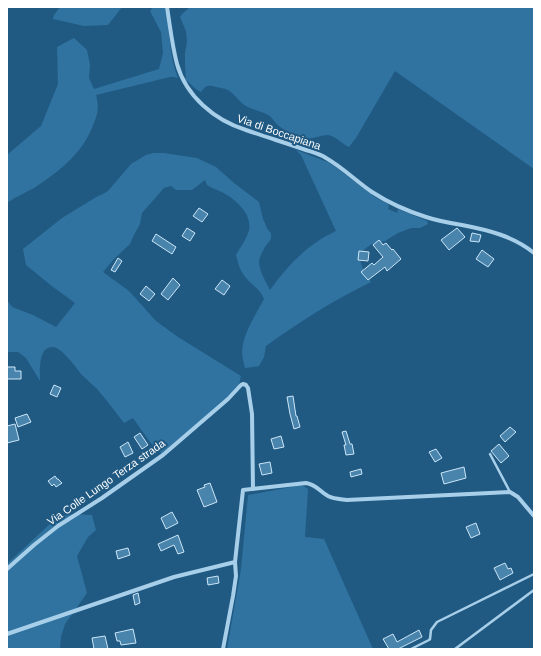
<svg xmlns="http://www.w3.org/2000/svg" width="541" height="656" font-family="Arial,sans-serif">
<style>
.green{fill:#3073a0}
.building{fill:#4984ac;stroke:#cce6f7}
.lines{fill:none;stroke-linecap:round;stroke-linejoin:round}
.service{stroke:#a8cfe9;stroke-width:2.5}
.minor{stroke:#a8cfe9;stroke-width:4}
.labels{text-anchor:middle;stroke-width:4;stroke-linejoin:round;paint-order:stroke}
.street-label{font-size:11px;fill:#fff;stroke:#205a83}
</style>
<rect width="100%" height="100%" fill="#205a83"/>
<g class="green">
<path d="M60,7H122L108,25L84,26L53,19L54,15Z"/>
<path d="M153,7H165C170,30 169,57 178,78L174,77H170L96,95C100,110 97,115 92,128C80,156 58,172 34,188C25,193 15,197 7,203V155L41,126L58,84L57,47L74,38L87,50L90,65L89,78L94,89L159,69L163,53L161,32L150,11Z"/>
<path d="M190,7H534V169L395,71L356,138L349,147C342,144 336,136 328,135C320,135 312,140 304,138C297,136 285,131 279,126C275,123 273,118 268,115C261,111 253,110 246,106C239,102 235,94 228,90C224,88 220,88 216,87C207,85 207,85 201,92L197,90L186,80L185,64V53L187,42L186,31L180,17L182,14Z"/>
<path d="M296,150L330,163L375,197L388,204L389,206L388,209L397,213L398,209L427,221L428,224L420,228H411L398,233L385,241L372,244L366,248L359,255C361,265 364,274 371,282C334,300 299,322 266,346L264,357L259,366L245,368C244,363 242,357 242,352C243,333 255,316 264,299C260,289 253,286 246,278C240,271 238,263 236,255C240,247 247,239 249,230C252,215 238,202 227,195C221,191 213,189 207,185L205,180L192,190H176L171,186L164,188L142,213L140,224L134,235L130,244L114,259L103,272L129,291L156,321L178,337L241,376L238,388L163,455L150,442L133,418L124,423C115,412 107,400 97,389C92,384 86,379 81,374C76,367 61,347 53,347C38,346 40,371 40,381L26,358L18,352H7V300L12,307L33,315L56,327L75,303L53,287L26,265L23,249L62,218L98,196L103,194L108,191L131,164L146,155L153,153H164L197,158L216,167L234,183L259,202L263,219L268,230L271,233C272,241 269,241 265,247C263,251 260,256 259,261C259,271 266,282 270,290C287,266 309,243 336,231L301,155Z"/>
<path d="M302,485L308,489L305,537L324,539L373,649H227L241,569L248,495Z"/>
<path d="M68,514L92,515L96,530L88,537L77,556L87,593L65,624L61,637L60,649H7V564L51,523Z"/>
</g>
<g class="building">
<path d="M199,208L208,214L202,222L193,216Z"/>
<path d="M187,228L195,233L190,241L182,236Z"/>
<path d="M457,228L465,237L449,250L441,240Z"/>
<path d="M472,233L481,235L479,242L470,241Z"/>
<path d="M156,234L176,247L172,254L152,241Z"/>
<path d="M379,240L383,245L386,243L392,250L393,249L401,259L387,271L385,267L368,280L361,272L372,263L374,265L383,257L373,245Z"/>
<path d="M482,250L494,259L488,267L476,259Z"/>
<path d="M359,251L369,252L368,261L358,260Z"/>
<path d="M118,258L122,261L115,272L111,270Z"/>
<path d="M173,278L180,285L168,300L161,294Z"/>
<path d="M222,280L230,286L224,295L215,289Z"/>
<path d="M146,286L155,294L149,301L140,294Z"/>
<path d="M7,367H15V371H21V379H7Z"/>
<path d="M54,385L61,388L57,397L50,394Z"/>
<path d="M293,396L296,416H297L300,427L294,429L290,414L287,397Z"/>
<path d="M27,414L31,422L18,427L15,418Z"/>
<path d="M15,424L19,440L7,443V426Z"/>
<path d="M510,427L516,432L505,442L500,436Z"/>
<path d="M346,431L350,444H352L354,454L346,455L344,445H346L342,432Z"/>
<path d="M140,433L148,445L142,449L134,437Z"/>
<path d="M281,436L284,447L274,449L271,439Z"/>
<path d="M128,442L133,453L125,457L120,447Z"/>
<path d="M499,444L509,456L501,463L491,451Z"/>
<path d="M436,449L442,458L435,462L429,452Z"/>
<path d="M270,462L272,473L262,475L259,464Z"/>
<path d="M464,467L466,478L444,484L441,473Z"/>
<path d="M361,469L362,474L351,477L350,472Z"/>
<path d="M55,476L57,479H58L62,483L56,487L54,484L52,486L48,481Z"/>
<path d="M210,483L217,502L204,507L197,490L205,487L204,485Z"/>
<path d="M172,512L178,523L166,529L161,518Z"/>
<path d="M476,523L480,534L471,538L466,527Z"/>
<path d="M178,535L184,552L178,554L174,545L161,551L158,544Z"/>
<path d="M128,548L130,555L118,559L116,551Z"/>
<path d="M505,563L508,569L511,568L513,573L500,580L494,568Z"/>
<path d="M218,576L219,583L208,585L207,578Z"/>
<path d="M138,593L140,603L135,605L133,595Z"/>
<path d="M133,629L136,643L121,645L120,641H117L115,633Z"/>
<path d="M419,630L422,637L398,649H389L383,639L393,634L397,642Z"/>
<path d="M105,636L108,649H94L92,638Z"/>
</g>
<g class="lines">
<g class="service">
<path d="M490,454L510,492"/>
<path d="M411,649L429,640L430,639L431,630L437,622L534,574"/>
<path d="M455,649L534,590"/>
</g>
<g class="minor">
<path d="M167,7C170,26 172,45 177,64C186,96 214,120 246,130C266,137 286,143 306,150C312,152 320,154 326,158C342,167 356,181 372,192C389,203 407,211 426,217C438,221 450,223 462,225C488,230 513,236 534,253"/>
<path d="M7,569L34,545L58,526L102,498L163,455L228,399L241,385L243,384L246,385L248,388L252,414L253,489"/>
<path d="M7,634L174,577L235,562L243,490L306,483C317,485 319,491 328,496C334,499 340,499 347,500L510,492L518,497L534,516"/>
<path d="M223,649L233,596L236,576L235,562"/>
</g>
</g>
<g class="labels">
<g class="street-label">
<text transform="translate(279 132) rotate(19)" y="4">Via di Boccapiana</text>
<text transform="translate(106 482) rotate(-35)" y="4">Via Colle Lungo Terza strada</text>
</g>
</g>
<rect width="541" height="656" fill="none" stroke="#ffffff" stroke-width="16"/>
</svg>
